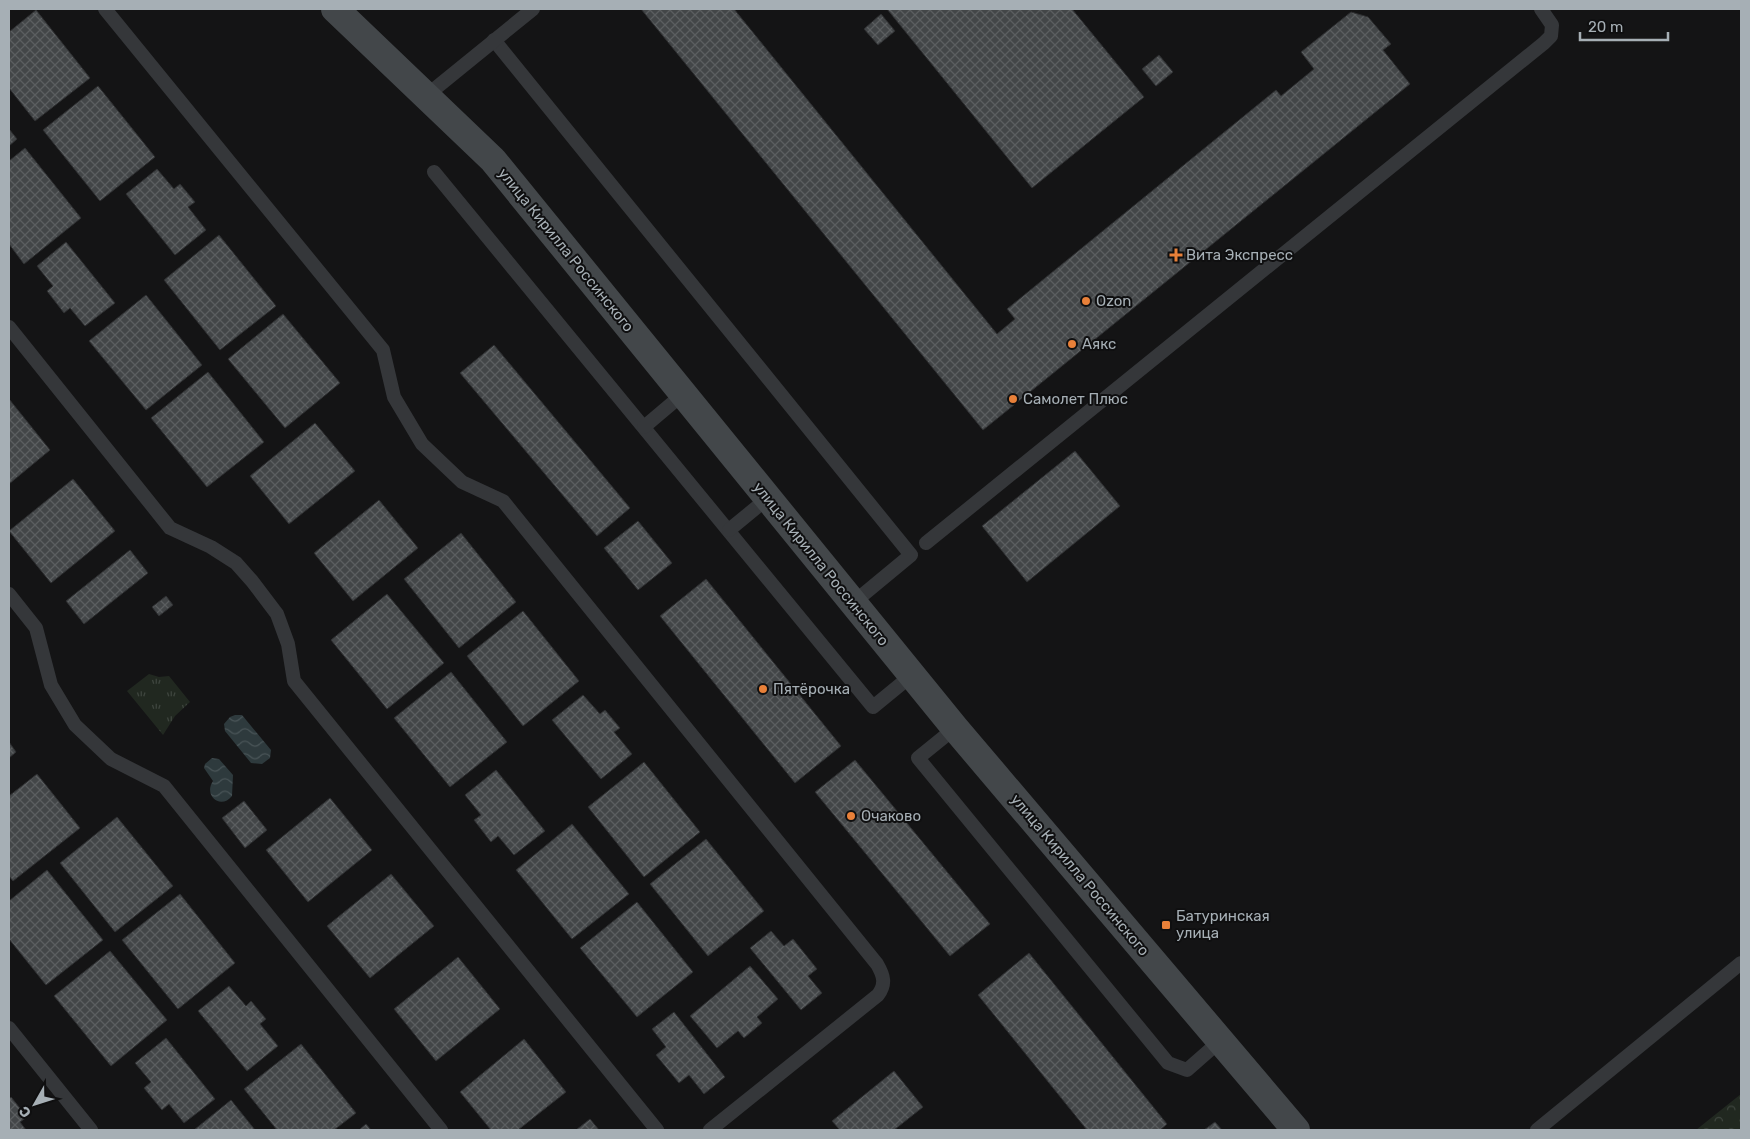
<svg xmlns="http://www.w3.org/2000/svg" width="1750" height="1139" font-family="Rubik,sans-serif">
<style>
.forest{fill:url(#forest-crowns)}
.park{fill:url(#park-tufts)}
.water{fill:url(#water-waves)}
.building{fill:url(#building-cross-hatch);stroke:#2e2f31}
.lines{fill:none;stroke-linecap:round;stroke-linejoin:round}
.lane{stroke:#35373a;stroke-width:14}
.secondary{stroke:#43474a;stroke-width:28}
.poi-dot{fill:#e88039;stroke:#0f0f10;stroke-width:2}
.labels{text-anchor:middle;stroke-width:4;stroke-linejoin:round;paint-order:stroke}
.street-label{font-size:15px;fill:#a6afb5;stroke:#0f0f10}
.poi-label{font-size:15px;fill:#a6afb5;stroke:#0f0f10;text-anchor:start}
</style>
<defs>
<pattern id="forest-crowns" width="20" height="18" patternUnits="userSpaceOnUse" patternTransform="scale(1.25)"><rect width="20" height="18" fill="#212820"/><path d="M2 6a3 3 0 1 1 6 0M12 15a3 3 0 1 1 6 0" fill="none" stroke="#3e453e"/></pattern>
<pattern id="park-tufts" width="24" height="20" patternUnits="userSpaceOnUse" patternTransform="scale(1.25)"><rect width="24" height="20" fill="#212820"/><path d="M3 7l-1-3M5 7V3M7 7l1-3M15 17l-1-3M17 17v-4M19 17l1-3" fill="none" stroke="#3e453e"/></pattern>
<pattern id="water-waves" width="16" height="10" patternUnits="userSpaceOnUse" patternTransform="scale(1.25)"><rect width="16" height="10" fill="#2e3a3d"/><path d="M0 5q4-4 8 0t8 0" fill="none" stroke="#495457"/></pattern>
<pattern id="building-cross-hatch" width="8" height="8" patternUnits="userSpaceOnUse" patternTransform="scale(1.25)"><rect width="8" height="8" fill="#434648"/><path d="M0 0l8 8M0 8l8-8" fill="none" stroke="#5b5e60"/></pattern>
</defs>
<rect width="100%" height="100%" fill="#141415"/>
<path class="forest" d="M1741,1094V1130H1696Z"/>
<path class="park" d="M149,674L159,677L169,676L190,702L175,716L163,735L127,691Z"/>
<g class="water">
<path d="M235,715H242L271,750L270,758L262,764L251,763L225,731L224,724L230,717Z"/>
<path d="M212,758L219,759L233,775L232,796C221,810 203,796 213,781L204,768L205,764Z"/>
</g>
<g class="building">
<path d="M641,9H734L997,334L1015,319L1007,309L1276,90L1281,96L1314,69L1301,52L1351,12L1368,17L1391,44L1383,50L1410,84L983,430Z"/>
<path d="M887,9H1072L1144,97L1032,188Z"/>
<path d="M36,10L90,78L35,121L9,88V32Z"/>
<path d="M881,14L895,31L878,45L864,29Z"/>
<path d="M1159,55L1173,72L1156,86L1142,69Z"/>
<path d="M98,86L155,157L100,201L43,130Z"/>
<path d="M9,129L17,139L9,146Z"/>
<path d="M25,148L81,218L24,264L9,244V161Z"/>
<path d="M157,169L174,189L180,184L195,202L188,207L206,230L175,255L126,194Z"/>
<path d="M219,235L276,306L220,350L164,280Z"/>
<path d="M66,242L115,303L85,326L70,308L64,313L47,291L53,286L37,266Z"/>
<path d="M146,295L202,365L146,410L89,341Z"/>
<path d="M283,314L340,383L285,428L228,359Z"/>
<path d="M494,345L630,508L597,536L460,373Z"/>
<path d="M208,372L264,442L207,487L151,418Z"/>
<path d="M9,399L50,450L9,484Z"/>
<path d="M315,423L355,471L289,524L250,476Z"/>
<path d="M1075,451L1120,506L1027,582L982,526Z"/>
<path d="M73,479L115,531L51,583L9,531Z"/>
<path d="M379,500L418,548L353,601L314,553Z"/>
<path d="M638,521L672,563L638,590L604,548Z"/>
<path d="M461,533L516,602L459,648L404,579Z"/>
<path d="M130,550L148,573L84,624L66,601Z"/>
<path d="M706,579L841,746L795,783L660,616Z"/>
<path d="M387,594L444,663L387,709L331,640Z"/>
<path d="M166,596L173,605L159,616L152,607Z"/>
<path d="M523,611L579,681L523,726L467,656Z"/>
<path d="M451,672L507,742L450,787L394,718Z"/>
<path d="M583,695L600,714L605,710L620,728L614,732L632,754L601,779L552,720Z"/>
<path d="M9,742L16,752L9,758Z"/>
<path d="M855,760L990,924L950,956L815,792Z"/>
<path d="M644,762L700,832L644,877L588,807Z"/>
<path d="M496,770L545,831L514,855L498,836L491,842L474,820L481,815L465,795Z"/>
<path d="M37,774L80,828L13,881L9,876V796Z"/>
<path d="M330,798L372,850L308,902L266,850Z"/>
<path d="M244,801L267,830L245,848L222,818Z"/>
<path d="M117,817L173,886L115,932L60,863Z"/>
<path d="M572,824L629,894L572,939L516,870Z"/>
<path d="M706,839L764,911L708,956L650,884Z"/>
<path d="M47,870L103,940L46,985L9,939V901Z"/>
<path d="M391,874L434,926L370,978L327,926Z"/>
<path d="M180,894L235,963L178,1009L122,940Z"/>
<path d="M637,902L693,972L637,1017L580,948Z"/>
<path d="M771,931L784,946L793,939L817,969L808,976L822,993L801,1010L750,948Z"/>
<path d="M110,951L167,1020L111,1066L54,996Z"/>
<path d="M1029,953L1167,1124L1160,1130H1087L978,995Z"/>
<path d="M458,957L500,1009L436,1061L394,1009Z"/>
<path d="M750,966L778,999L757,1017L762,1023L744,1038L738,1031L717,1048L690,1016Z"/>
<path d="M229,986L246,1006L251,1001L266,1019L260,1024L278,1046L247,1071L198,1011Z"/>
<path d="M674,1012L725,1077L704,1094L689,1075L679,1083L656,1055L666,1047L652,1029Z"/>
<path d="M166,1038L215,1099L184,1123L169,1104L162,1110L144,1088L151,1082L135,1063Z"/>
<path d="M524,1039L566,1092L518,1130H491L460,1092Z"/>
<path d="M301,1044L356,1113L334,1130H277L244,1089Z"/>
<path d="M894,1071L923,1107L894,1130H840L832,1121Z"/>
<path d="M11,1097L27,1117L20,1122L26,1130H9V1099Z"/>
<path d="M231,1100L255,1130H194Z"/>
<path d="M590,1119L599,1130H576Z"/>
<path d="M1215,1122L1222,1130H1204Z"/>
<path d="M366,1124L371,1130H359Z"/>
</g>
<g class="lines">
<g class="lane">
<path d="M105,9L383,350L394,397L422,444L462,482L503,501L877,964C884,976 886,984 878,995L710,1130"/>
<path d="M494,40L911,555L853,603"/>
<path d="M426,96L533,9"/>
<path d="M434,172L873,707L912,675"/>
<path d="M9,327L170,528L211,547L236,563L252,581L277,614L288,644L294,681L657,1130"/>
<path d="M644,427L683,394"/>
<path d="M729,530L768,498"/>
<path d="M926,543L1544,43L1551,36L1552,25L1541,9"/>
<path d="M9,594L36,628L51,685L75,725L111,759L164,786L441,1130"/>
<path d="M955,728L918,758L1168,1063L1187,1070L1220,1041"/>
<path d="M9,1028L91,1130"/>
<path d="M1537,1130L1741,963"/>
</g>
<path class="secondary" d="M335,9L493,160L955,728L1296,1130"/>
</g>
<g class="poi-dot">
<path d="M1173.5 247.5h5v5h5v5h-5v5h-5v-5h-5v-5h5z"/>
<circle cx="1086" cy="301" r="5"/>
<circle cx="1072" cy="344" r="5"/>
<circle cx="1013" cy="399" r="5"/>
<circle cx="763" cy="689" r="5"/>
<circle cx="851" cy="816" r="5"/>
<rect x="1161" y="920" width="10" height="10" rx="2.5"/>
</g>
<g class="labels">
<g class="street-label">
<text transform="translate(566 250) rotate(51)" y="5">улица Кирилла Россинского</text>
<text transform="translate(821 564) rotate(51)" y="5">улица Кирилла Россинского</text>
<text transform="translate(1080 875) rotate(50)" y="5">улица Кирилла Россинского</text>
</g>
<g class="poi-label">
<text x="1186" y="260">Вита Экспресс</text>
<text x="1096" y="306">Ozon</text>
<text x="1082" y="349">Аякс</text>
<text x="1023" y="404">Самолет Плюс</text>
<text x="773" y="694">Пятёрочка</text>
<text x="861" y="821">Очаково</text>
<text x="1176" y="921">Батуринская<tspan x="1176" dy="17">улица</tspan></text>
</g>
</g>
<rect width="1750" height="1139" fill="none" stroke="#a6afb5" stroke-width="20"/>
<g transform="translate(35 1104) rotate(231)" stroke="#0f0f10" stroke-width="4" paint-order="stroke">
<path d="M0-4L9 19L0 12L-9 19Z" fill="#a6afb5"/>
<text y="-8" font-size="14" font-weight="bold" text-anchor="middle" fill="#a6afb5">С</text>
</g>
<path d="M1580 32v8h88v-8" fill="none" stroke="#a6afb5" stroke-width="2.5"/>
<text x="1588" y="32" font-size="15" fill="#a6afb5" stroke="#0f0f10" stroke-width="4" paint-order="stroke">20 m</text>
</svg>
